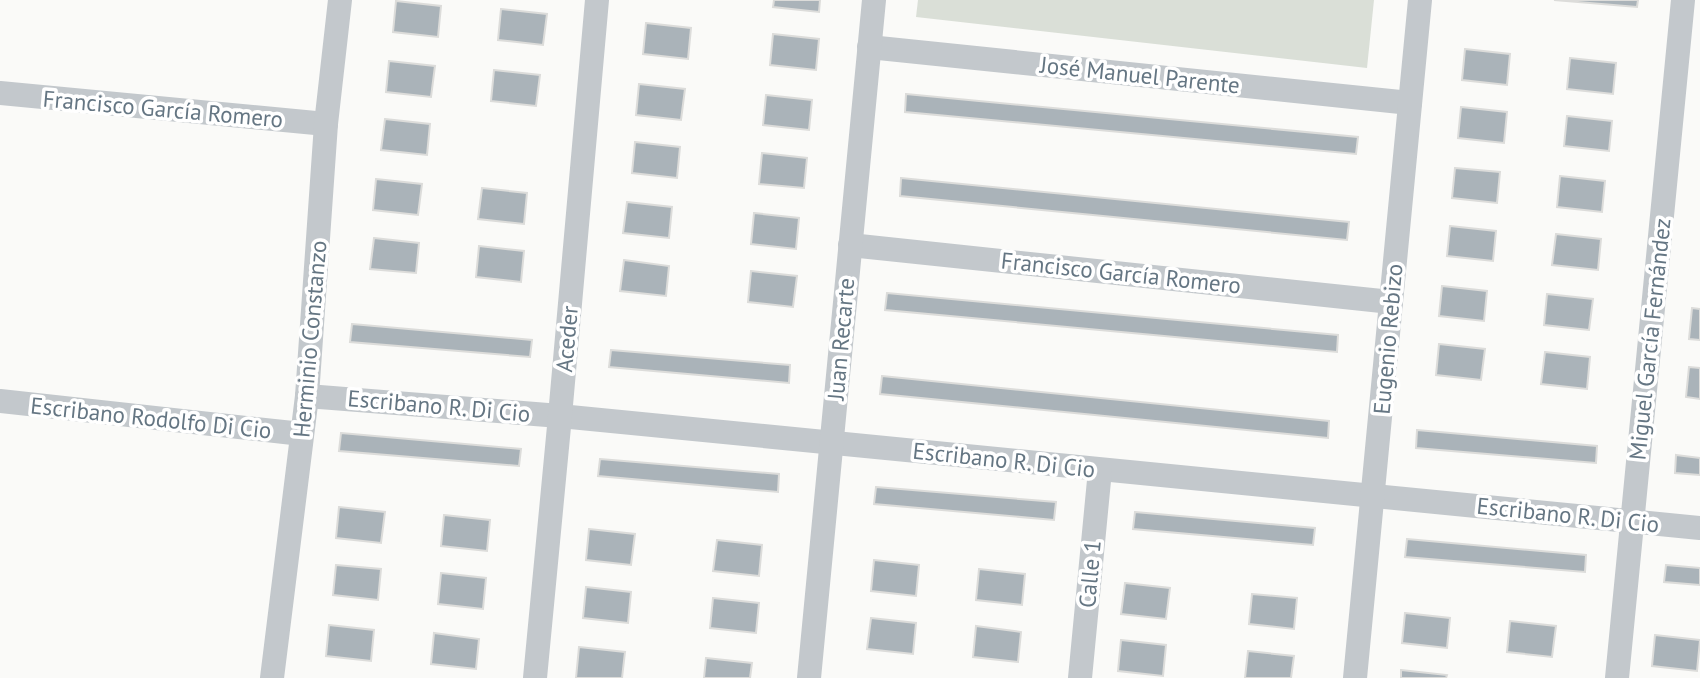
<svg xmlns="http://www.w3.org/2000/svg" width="1700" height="678" font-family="'PT Sans',sans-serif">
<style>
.green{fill:#dadfd7}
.building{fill:#aab3b9;stroke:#dcdcda;stroke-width:2}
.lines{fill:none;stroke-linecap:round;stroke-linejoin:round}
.street{stroke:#c3c8cc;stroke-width:24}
.labels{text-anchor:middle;stroke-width:7;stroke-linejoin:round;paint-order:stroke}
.street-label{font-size:23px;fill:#657683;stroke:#fff}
</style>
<rect width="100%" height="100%" fill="#fafaf8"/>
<path class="green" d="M918,0H1374L1367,68L916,17Z"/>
<g class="building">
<path d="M774,0H820L819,12L773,7Z"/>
<path d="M1554,0H1638L1637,7Z"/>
<path d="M396,1L441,6L438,37L393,32Z"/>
<path d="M501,9L547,14L543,45L498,40Z"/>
<path d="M646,23L691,28L688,59L643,54Z"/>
<path d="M773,34L819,39L816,70L770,65Z"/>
<path d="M1465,49L1510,54L1507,85L1462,80Z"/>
<path d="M1570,58L1616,63L1613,94L1567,89Z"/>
<path d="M389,61L435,66L431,97L386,92Z"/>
<path d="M494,70L540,75L536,106L491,101Z"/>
<path d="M639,84L685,89L681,120L636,115Z"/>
<path d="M906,94L1358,137L1356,154L905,112Z"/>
<path d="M766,95L812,100L809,130L763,125Z"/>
<path d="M1461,107L1507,112L1504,143L1458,138Z"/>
<path d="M1567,116L1612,121L1609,151L1564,146Z"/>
<path d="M385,119L430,124L427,155L381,150Z"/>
<path d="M635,142L680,147L677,178L632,173Z"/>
<path d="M762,153L807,158L804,188L759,184Z"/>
<path d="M1455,168L1500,172L1497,203L1452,198Z"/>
<path d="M1560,176L1605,181L1602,212L1557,207Z"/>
<path d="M901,178L1349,222L1347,240L900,196Z"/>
<path d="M376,179L422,184L418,215L373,210Z"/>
<path d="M482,188L527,193L524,224L478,219Z"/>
<path d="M627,202L672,207L669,238L623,233Z"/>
<path d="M754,213L799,218L796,249L751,244Z"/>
<path d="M1450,226L1496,231L1493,261L1447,256Z"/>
<path d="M1556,234L1601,239L1598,270L1552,265Z"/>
<path d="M374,238L419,243L416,273L370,269Z"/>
<path d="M479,246L524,251L521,282L476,277Z"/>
<path d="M624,260L669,266L666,296L620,291Z"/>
<path d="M751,271L797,276L793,307L748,302Z"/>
<path d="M1442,286L1487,291L1484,321L1439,316Z"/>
<path d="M887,293L1338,335L1337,352L885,310Z"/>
<path d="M1547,294L1593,299L1589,330L1544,325Z"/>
<path d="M1692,308L1700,309V340L1689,339Z"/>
<path d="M352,324L532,340L530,357L350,342Z"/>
<path d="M1439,344L1485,349L1481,380L1436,375Z"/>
<path d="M611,350L790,365L789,383L609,367Z"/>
<path d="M1545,352L1590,357L1587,389L1541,384Z"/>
<path d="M1689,367L1700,368V399L1686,397Z"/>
<path d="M882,376L1329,421L1328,438L880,394Z"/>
<path d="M1417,430L1597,446L1596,463L1416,448Z"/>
<path d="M341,433L521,449L519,466L339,451Z"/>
<path d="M1676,455L1700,458V475L1675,473Z"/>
<path d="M600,459L779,474L778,492L598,476Z"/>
<path d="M876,487L1056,502L1054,520L874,504Z"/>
<path d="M339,507L385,512L381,543L336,538Z"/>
<path d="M1135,512L1315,528L1313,545L1133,529Z"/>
<path d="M444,515L490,520L487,551L441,546Z"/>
<path d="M589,529L635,534L631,565L586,560Z"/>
<path d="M1407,539L1586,555L1585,572L1405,557Z"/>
<path d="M717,540L762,545L759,576L713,571Z"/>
<path d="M874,560L919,565L916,596L871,591Z"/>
<path d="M336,565L381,569L378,600L333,595Z"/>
<path d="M1666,565L1700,568V585L1664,582Z"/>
<path d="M979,569L1025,574L1022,605L976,600Z"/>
<path d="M441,573L486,578L483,609L438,604Z"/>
<path d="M1125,583L1170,588L1166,619L1121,614Z"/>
<path d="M586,587L631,592L628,623L583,618Z"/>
<path d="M1252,594L1297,598L1294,629L1249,624Z"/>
<path d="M713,598L759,603L756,633L710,628Z"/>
<path d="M1405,613L1450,618L1447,648L1402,643Z"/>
<path d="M871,618L916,623L913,654L867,649Z"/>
<path d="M1510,621L1556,626L1552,657L1507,652Z"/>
<path d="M329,625L374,630L371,661L326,656Z"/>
<path d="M976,626L1021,632L1018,662L973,657Z"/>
<path d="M434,633L479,639L476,669L431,664Z"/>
<path d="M1655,635L1700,640L1697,671L1652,666Z"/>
<path d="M1121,640L1166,645L1163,676L1118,671Z"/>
<path d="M579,647L625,652L622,678H576Z"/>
<path d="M1248,651L1294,656L1291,678H1245Z"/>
<path d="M706,658L752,663L750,678H704Z"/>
<path d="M1401,670L1447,675L1446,678H1401Z"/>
</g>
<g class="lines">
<g class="street">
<path d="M869,47L1410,103"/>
<path d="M0,93L326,124"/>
<path d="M850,245L1391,302"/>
<path d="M307,396L560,416L1700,528"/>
<path d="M0,401L302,434"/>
<path d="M272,678L307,396L326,124L340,0"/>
<path d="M535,678L560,416L597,0"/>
<path d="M809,678L874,0"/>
<path d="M1080,678L1100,470"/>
<path d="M1355,678L1420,0"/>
<path d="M1617,678L1683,0"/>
</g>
</g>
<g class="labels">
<g class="street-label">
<text transform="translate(1140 75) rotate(6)" y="8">José Manuel Parente</text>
<text transform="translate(163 109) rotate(5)" y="8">Francisco García Romero</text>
<text transform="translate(1121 273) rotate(6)" y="8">Francisco García Romero</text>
<text transform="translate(310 339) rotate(-85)" y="8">Herminio Constanzo</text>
<text transform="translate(567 339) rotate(-85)" y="8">Aceder</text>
<text transform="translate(841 339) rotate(-85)" y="8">Juan Recarte</text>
<text transform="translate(1388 339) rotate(-85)" y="8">Eugenio Rebizo</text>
<text transform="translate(1650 339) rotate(-84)" y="8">Miguel García Fernández</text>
<text transform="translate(439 406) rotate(5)" y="8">Escribano R. Di Cio</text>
<text transform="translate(151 418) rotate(6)" y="8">Escribano Rodolfo Di Cio</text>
<text transform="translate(1004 460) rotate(6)" y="8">Escribano R. Di Cio</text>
<text transform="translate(1568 515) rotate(6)" y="8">Escribano R. Di Cio</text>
<text transform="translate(1090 574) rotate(-85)" y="8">Calle 1</text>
</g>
</g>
</svg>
